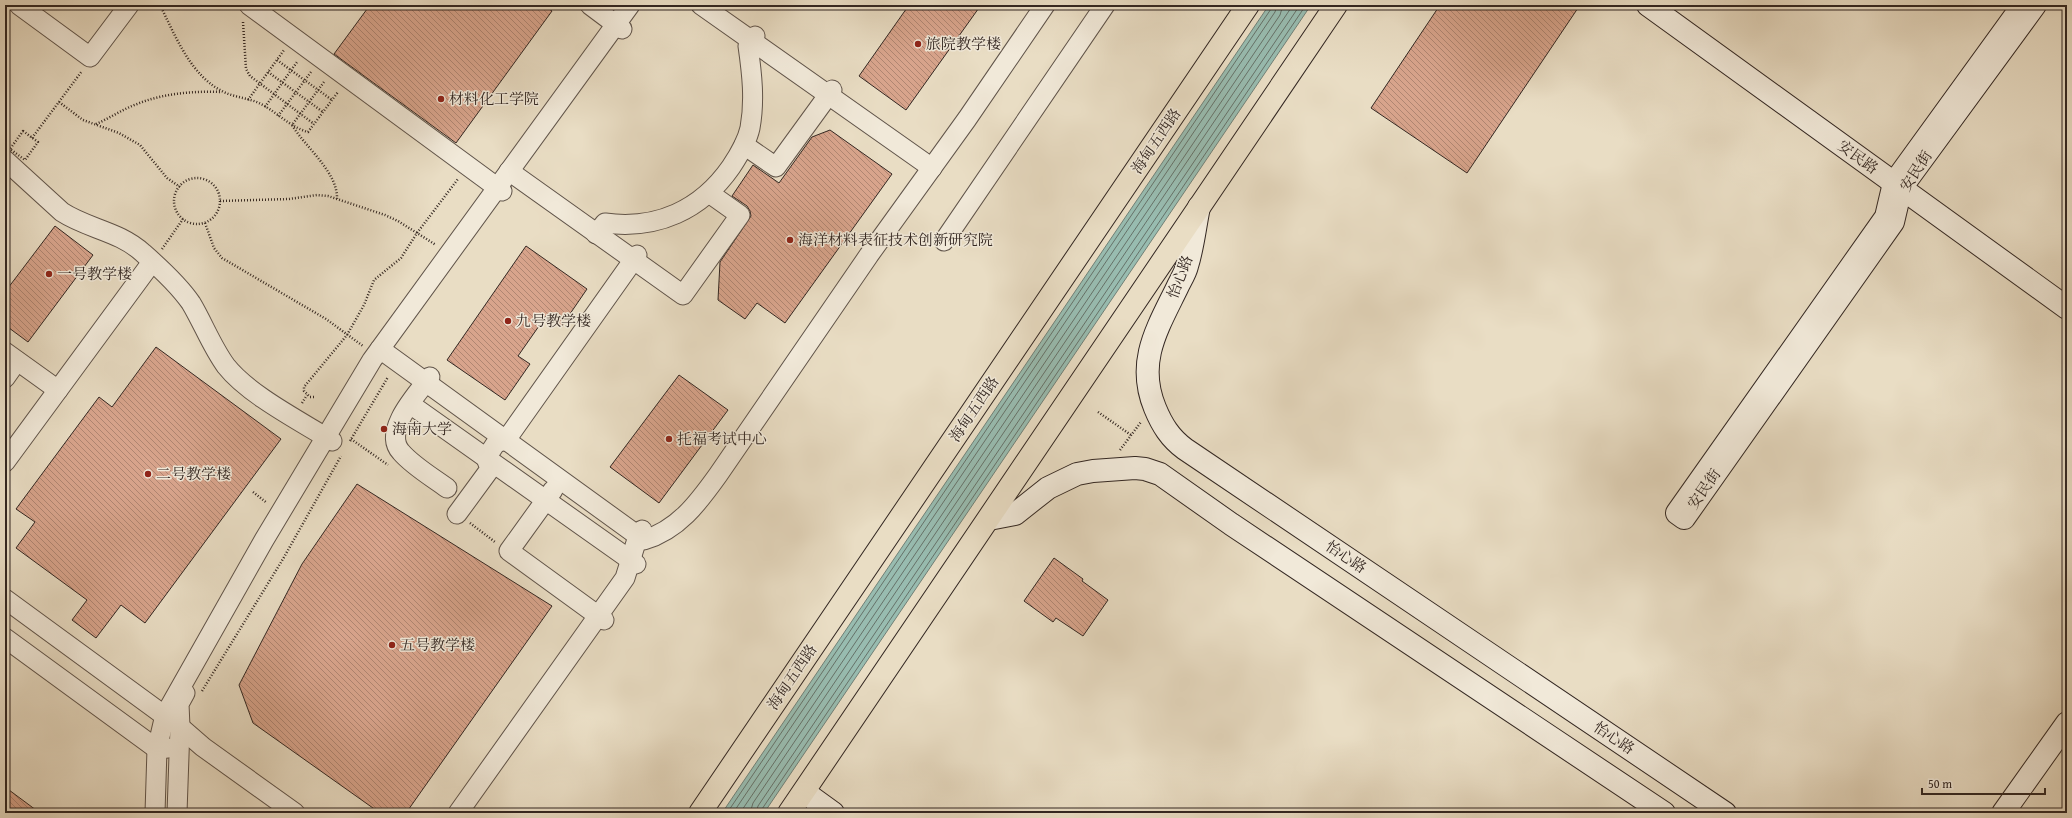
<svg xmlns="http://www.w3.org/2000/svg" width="2072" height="818" font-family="'Gentium Book Plus','Noto Serif SC',serif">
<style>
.water{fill:#98bcb0;stroke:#708077}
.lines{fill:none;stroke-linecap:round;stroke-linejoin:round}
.shore{stroke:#667269;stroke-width:1}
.building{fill:url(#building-back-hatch);stroke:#332722}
.street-casing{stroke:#60544a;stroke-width:21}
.secondary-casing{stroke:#332722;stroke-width:24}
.primary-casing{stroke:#332722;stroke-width:24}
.path{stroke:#332722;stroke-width:2.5;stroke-dasharray:1 2;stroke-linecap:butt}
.street{stroke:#f1e9d9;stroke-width:19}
.secondary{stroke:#f1e9d9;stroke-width:22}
.primary{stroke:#e9ddc4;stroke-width:22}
.poi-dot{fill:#8f2418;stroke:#f1e9d9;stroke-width:1.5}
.labels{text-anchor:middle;stroke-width:3;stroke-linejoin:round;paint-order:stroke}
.poi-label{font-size:15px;fill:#332722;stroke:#f1e9d9;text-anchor:start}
.street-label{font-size:15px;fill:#332722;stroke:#f1e9d9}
</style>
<defs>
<pattern id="building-back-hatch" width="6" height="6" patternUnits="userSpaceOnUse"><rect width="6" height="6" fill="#d8a48c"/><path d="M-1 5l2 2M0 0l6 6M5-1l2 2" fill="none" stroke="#b08672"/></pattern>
</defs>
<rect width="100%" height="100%" fill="#e9ddc4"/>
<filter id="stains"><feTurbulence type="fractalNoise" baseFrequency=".005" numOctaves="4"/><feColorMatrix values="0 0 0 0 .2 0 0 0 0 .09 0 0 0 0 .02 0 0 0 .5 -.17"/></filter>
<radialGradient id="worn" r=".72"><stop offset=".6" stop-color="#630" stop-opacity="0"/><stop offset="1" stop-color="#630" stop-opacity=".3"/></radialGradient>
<path class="water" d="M1269,5H1311L764,813H722Z"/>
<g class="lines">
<g class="shore">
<path d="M727,813L1271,9L1272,5"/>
<path d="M733,813L1275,12L1277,5"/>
<path d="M740,813L1280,15L1283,5"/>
<path d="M750,813L753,803L1293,5"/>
<path d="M756,813L758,806L1300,5"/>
<path d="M761,813L762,809L1306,5"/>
</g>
</g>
<g class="building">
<path d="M370,5H544L552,11L456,143L334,54Z"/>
<path d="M909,5H981L906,110L859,76Z"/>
<path d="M1440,5H1580L1467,173L1371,108Z"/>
<path d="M830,130L892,174L785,323L757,303L745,319L718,300L720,262L751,216L750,211L747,206L732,196L753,165L779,183L812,137Z"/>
<path d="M55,226L93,255L28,342L5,325V292Z"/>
<path d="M526,246L587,289L561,327L546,316L518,356L530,364L505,400L447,360Z"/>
<path d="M156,347L281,439L145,623L121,605L96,638L72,620L87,600L16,548L35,522L16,509L99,397L112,407Z"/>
<path d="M679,375L728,410L659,503L610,467Z"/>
<path d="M357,484L552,606L406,813H380L253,723L239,685L302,564Z"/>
<path d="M1054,558L1083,579L1082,581L1108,600L1083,636L1056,618L1053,622L1024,601Z"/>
<path d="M5,787L40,813H5Z"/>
</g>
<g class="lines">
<defs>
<g id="street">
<path d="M19,5L90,57L129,5"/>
<path d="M249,5L502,191"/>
<path d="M590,5L622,29"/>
<path d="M701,5L932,168"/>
<path d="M744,145L776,167L832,90"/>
<path d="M5,160L62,212C88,229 119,231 143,253C159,267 178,284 191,303C203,323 212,347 226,366C249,395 300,421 332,441"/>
<path d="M509,171L683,295L740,215L709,193"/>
<path d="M596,234L605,223C657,230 701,210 731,167C739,155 747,142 750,128C755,101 752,74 748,46L755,36"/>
<path d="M944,241L1105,5"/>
<path d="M380,349L641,538L644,540C678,530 698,503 718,475L869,255L967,119L1045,5"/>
<path d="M5,352L58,390"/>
<path d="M430,377C417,394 382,431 401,452C413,466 432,477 447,488"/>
<path d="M5,378L17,361"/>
<path d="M410,404L636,564"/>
<path d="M5,462L152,262"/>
<path d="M553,490L509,551L604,620"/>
<path d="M457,514L490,469L486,458L496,443L506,440L637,255"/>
<path d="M5,599L180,727L203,747L295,813"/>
<path d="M5,638L157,749L168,748"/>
<path d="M155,813L157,749L165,715L264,540L372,360L630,5"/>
<path d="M177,813L180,727L179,704L185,693"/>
<path d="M458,813L625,578L638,536L642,530"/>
</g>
<g id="secondary">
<path d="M1648,5L2067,308"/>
<path d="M2023,5L1894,183L1886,217L1677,513L1684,518L1893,222L1901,188L2035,5"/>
<path d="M1199,207C1195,226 1193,247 1187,266C1185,274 1180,281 1177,288C1157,329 1136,362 1155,408C1162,425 1170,438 1185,449L1725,813"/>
<path d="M989,519L1015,514L1048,488L1077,474L1093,471L1135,468L1145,469L1160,474L1231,524L1664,813"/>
<path d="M804,792L833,813"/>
<path d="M2003,813L2067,723"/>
</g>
<g id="primary">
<path d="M700,813L1248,5"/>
<path d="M789,813L1336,5"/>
</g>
</defs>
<use href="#street" class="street-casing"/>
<use href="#secondary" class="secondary-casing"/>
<use href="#primary" class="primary-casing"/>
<g class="path">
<path d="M160,5C175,35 191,77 224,92C236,98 250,98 261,104C278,113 290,127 308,132L338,92"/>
<path d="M243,22L246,69L250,76L314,124"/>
<path d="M277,60L332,100"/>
<path d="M268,72L323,112"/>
<path d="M324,82L292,125C305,147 338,172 337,199"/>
<path d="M248,100L284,50"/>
<path d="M59,102L83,120L119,133L140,145L167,178L180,187"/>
<path d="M265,107L297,62"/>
<path d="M278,116L311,72"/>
<path d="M96,124C110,118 123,109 137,104C164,93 194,91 222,92"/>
<path d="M23,131L38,142L25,160L10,149Z"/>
<path d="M32,138L82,71"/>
<circle cx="197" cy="201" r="23"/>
<path d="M220,201L289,199L317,195L328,196L385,215L398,221L436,245"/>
<path d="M205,223L214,248L222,258L326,319L363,346"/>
<path d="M162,249L183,219"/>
<path d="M314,397H310L304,391V387L347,335L364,305L374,280L401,258L417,233L458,179"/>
<path d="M302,403L307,395"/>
<path d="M1098,412L1131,435"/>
<path d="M351,439L388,465"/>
<path d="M350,441L388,377"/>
<path d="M1120,450L1141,422"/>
<path d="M253,492L267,503"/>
<path d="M470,523L495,542"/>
<path d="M202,691L283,559L341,456"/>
</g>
<use href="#street" class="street"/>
<use href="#secondary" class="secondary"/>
<use href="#primary" class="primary"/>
</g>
<g class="poi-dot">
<circle cx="918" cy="44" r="4"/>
<circle cx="441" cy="99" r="4"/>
<circle cx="790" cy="240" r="4"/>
<circle cx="49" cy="274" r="4"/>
<circle cx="508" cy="321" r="4"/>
<circle cx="384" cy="429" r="4"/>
<circle cx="669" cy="439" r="4"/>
<circle cx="148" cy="474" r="4"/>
<circle cx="392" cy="645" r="4"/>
</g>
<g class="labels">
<g class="poi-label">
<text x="926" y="49">旅院教学楼</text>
<text x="449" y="104">材料化工学院</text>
<text x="798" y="245">海洋材料表征技术创新研究院</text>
<text x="57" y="279">一号教学楼</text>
<text x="516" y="326">九号教学楼</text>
<text x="392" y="434">海南大学</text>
<text x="677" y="444">托福考试中心</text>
<text x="156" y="479">二号教学楼</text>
<text x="400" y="650">五号教学楼</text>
</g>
<g class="street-label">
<text transform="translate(1156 141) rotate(-56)" y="5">海甸五西路</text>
<text transform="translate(1858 157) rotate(36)" y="5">安民路</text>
<text transform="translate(1916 171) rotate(-57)" y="5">安民街</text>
<text transform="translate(1180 277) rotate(-69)" y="5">怡心路</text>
<text transform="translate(974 409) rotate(-56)" y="5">海甸五西路</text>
<text transform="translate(1704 489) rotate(-55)" y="5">安民街</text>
<text transform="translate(1346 557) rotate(34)" y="5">怡心路</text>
<text transform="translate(792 677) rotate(-56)" y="5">海甸五西路</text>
<text transform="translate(1614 738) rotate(34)" y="5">怡心路</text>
</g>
</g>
<rect width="2072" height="818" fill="none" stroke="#e9ddc4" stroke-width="20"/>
<rect x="6" y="6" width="2060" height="806" fill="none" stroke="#332722" stroke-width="2"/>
<rect x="10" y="10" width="2052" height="798" fill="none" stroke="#332722"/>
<path d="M1922 788v6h123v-6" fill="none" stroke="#332722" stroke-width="2"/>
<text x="1928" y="788" font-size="12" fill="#332722" stroke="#f1e9d9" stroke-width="3" paint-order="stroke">50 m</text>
<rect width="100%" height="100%" filter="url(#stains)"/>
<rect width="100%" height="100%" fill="url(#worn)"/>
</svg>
